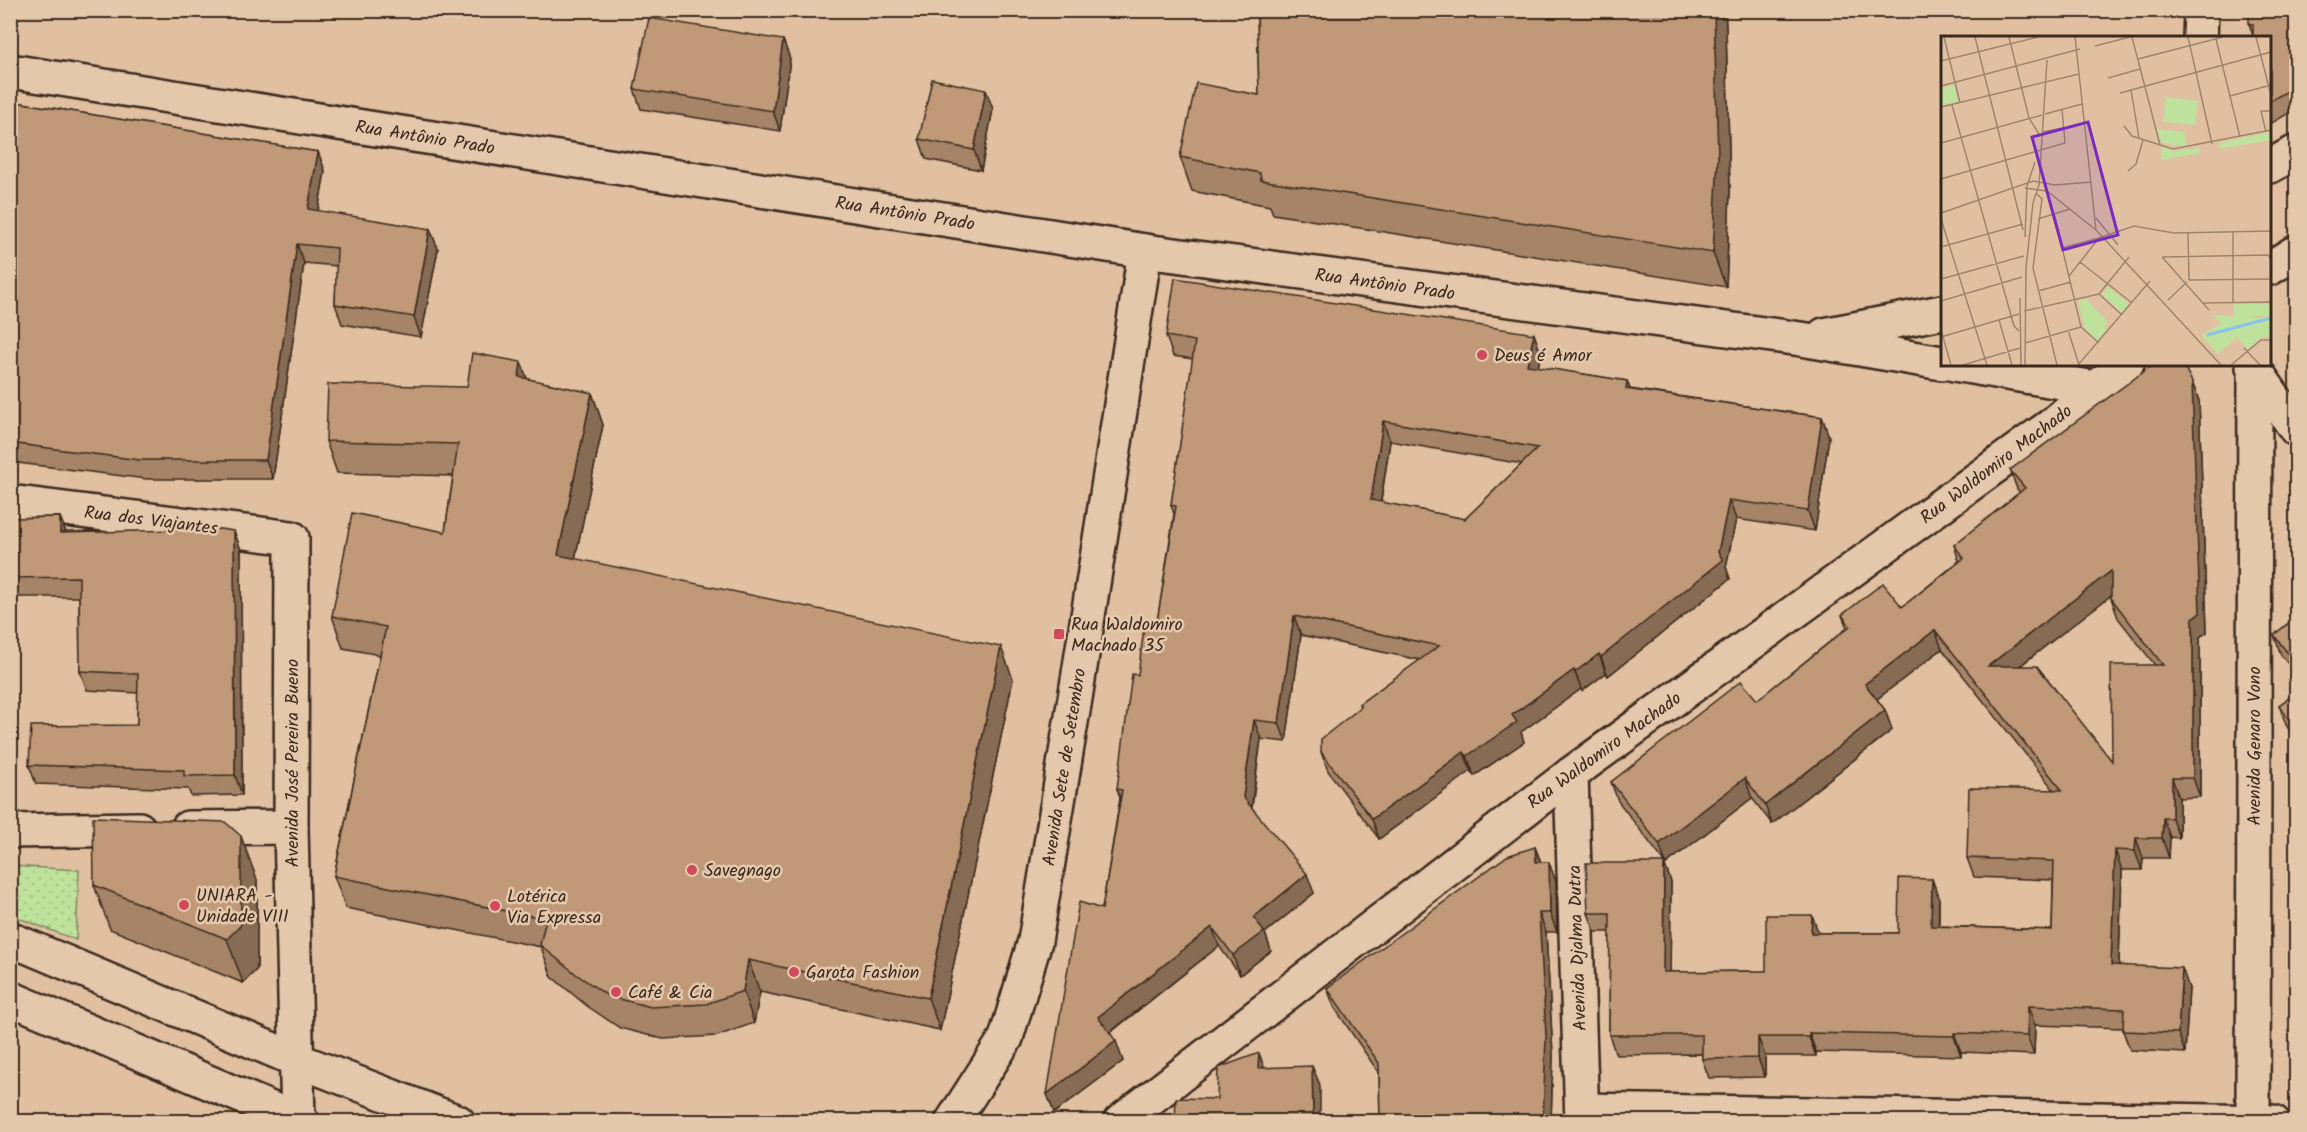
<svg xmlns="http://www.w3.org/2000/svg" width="2307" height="1132" font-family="Kalam,sans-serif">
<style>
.garden{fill:url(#garden-dots);stroke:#7c865d;stroke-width:1.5}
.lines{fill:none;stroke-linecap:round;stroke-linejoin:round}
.minor-casing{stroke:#3b2a1e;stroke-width:38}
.major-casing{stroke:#3b2a1e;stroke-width:38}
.minor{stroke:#e4c8ac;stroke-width:33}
.major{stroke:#e4c8ac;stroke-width:33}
.wall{fill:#a58467;stroke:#3b2a1e;stroke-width:1.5;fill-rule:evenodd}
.shaded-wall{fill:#866c54;stroke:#3b2a1e;stroke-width:1.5}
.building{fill:#c09a78;stroke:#3b2a1e;stroke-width:1.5;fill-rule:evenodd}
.poi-dot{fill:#d1495b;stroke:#e4c8ac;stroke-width:2}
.labels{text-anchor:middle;stroke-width:5;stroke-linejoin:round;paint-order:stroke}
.street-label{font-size:18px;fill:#3b2a1e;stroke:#e4c8ac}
.poi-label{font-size:18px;fill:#3b2a1e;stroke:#e4c8ac;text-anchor:start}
.inset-river{fill:none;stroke:#88c4e8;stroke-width:3}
.inset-road{fill:none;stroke:#9e846d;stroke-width:1.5}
.view{fill:#7b2cbf;fill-opacity:0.15;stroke:#7b2cbf;stroke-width:3}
.inset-edge{fill:none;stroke:#3b2a1e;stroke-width:3}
</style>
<defs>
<pattern id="garden-dots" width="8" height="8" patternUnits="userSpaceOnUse" patternTransform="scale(1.5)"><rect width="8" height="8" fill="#bee29c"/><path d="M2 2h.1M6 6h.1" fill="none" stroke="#a4c286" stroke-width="1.8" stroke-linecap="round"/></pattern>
</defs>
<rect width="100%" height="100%" fill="#e0c0a1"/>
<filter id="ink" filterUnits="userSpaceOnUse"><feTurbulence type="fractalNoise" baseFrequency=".0167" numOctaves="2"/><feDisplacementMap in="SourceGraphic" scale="12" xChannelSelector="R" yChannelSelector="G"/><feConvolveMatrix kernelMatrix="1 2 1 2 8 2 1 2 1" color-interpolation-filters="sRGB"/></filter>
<g filter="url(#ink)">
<path class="garden" d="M11,866L79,870L76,940L11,915Z"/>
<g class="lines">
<defs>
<g id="minor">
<path d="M2200,38L2201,10"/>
<path d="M2253,367L2296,429"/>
<path d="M10,502L292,538L291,827L298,1122"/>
<path d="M1571,774L1582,1122"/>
<path d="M188,828L291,827"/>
<path d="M10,831L139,829"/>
<path d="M1582,1110L2273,1122"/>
<path d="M2253,1121L2255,372"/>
<path d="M952,1122L1006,1038L1035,941L1078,680L1145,251"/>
<path d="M1120,1122L1571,774L2052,425L2095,388"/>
</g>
<g id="major">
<path d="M10,71L1145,251L1801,339L1942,363"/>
<path d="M2270,166L2296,152"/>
<path d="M2270,268L2296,252"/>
<path d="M1824,335L1942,312"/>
<path d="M1954,364L2095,388L2127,364"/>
<path d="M10,939L297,1060L458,1122"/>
<path d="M10,998L302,1122"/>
</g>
</defs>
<use href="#minor" class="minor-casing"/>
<use href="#major" class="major-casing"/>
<use href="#minor" class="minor"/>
<use href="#major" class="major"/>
</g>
<g class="wall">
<path d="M428,10H463L462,16Z"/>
<path d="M1257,10H1725L1726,27L1730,192L1726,287L1273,214L1270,206L1192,191L1180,157L1259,95Z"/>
<path d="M2296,10V109L2270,124V38L2253,36L2249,24Z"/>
<path d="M783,40L790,59L780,131L641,109L634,89Z"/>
<path d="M10,101L318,152L325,171L318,211L430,229L438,249L421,337L342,324L335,304L337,266L304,263L273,479H147L10,462Z"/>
<path d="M993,109L981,170L926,159L919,139Z"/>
<path d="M1534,334L1541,354L1538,367L1627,381L1630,389L1822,417L1829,437L1815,531L1736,519L1726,567L1730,579L1608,676L1606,673L1582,691L1581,689L1521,732L1524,742L1474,776L1471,771L1379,839L1328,771L1321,752L1361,708L1359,704L1420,660L1301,635L1286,742L1261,739L1252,808L1314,893L1265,933L1271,951L1240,975L1219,946L1110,1033L1123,1061L1054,1113L1102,909L1120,798L1117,789L1138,675L1157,622L1174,514L1171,505L1193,359L1173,356L1166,336ZM1390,441L1522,464L1465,519L1381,502Z"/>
<path d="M528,379L592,393L603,425L575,559L1013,679L940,1030L760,992L754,1023L717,1036L663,1039L620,1028L587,1006L552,977L541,947L346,908L334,876L380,655L343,648L332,616L445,532L453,476L337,473L326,441L467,387Z"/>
<path d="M2192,382L2199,401L2207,632L2200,637V797L2179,798V838L2170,837L2169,858H2143L2142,870H2122L2119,966L2189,988L2185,1053L2130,1050L2123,1031V1028L2035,1025L2034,1055L1961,1052V1056L1816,1052V1056H1765V1077L1709,1078L1702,1059V1054L1616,1055L1609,1035L1610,932H1595L1588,913L1664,863L1671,882L1670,972L1766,971L1818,933H1898L1932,879L1939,899V926L2052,930L2053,880L1974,877L1967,858L2054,790L1942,649L1877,699L1885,710L1892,730L1772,824L1752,798L1666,864L1618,801L1611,782L1757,700L1847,628L1842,615L1902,607L1959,561L1954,545L2020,492L2017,489L2010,470ZM2111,595V598L2118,618L2155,665L2112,761L2020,666Z"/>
<path d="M60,517L66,532L234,531L241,550L242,795L191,796L188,789L36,784L29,765L137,725L138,693L87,690L80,671L79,597H10V518Z"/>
<path d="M2296,617V674L2281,655L2274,635Z"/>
<path d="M2296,693V740L2286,725L2279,705Z"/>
<path d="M1535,847L1541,862L1556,882L1557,932H1546L1553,1055L1551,1122H1380L1379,1073L1334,1007L1327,988Z"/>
<path d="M257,880V969L243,983L110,929L94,885Z"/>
</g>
<g class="shaded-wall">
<path d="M1714,10H1725L1726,27L1730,192L1726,287L1713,253Z"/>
<path d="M783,40L790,59L780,131L773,111Z"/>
<path d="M986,90L993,109L981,170L974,150Z"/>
<path d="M318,152L325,171L315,228L308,209Z"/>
<path d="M430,229L438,249L421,337L414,317Z"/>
<path d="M297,244L304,263L273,479L266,460Z"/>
<path d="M1534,334L1541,354L1534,384L1527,365Z"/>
<path d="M521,362L533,394L519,377Z"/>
<path d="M1627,381L1634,400L1626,389Z"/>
<path d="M2192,382L2199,401L2207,632L2200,637V797L2193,778Z"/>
<path d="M592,393L603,425L569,588L558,555Z"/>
<path d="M1822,417L1829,437L1815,531L1808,511Z"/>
<path d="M1383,421L1390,441L1378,519L1371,500Z"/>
<path d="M1729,500L1736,519L1726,567L1730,579L1608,676L1601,657L1718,552Z"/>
<path d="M60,517L67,536L60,533Z"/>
<path d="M234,531L241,550L242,795L235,775Z"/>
<path d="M2111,571L2118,590L1995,685L1988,666Z"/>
<path d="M1294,616L1301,635L1286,742L1279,723Z"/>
<path d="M1935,630L1942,649L1872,703L1865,684Z"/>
<path d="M1001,647L1013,679L940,1030L928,998Z"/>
<path d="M1599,654L1606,673L1582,691L1575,672Z"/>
<path d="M1574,670L1581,689L1521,732L1524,742L1474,776L1467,756L1512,715Z"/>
<path d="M1885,710L1892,730L1772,824L1765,805Z"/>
<path d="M1254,720L1261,739L1250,817L1243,797Z"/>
<path d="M1464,752L1471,771L1379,839L1372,819Z"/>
<path d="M1745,778L1752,798L1666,864L1659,844Z"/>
<path d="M2172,778L2179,798V838L2172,818Z"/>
<path d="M2163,818L2170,837L2169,858L2162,838Z"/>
<path d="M241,836L257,880V969L243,983L227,939Z"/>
<path d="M2136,838L2143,858L2142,870L2135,851Z"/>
<path d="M1535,847L1542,866L1536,862Z"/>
<path d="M2115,850L2122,870L2118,985L2111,965Z"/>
<path d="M1549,862L1556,882L1557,932L1550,913Z"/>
<path d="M1664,863L1671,882L1670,991L1663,972Z"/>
<path d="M1307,874L1314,893L1265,933L1271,951L1240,975L1233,955L1254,917Z"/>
<path d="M1932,879L1939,899L1938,945L1931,926Z"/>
<path d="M1539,913L1546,932L1553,1055L1551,1122H1543Z"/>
<path d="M1812,915L1819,934L1811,933Z"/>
<path d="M1212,927L1219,946L1105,1036L1098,1017Z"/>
<path d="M748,960L760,992L754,1023L743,991Z"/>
<path d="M2182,968L2189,988L2185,1053L2178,1033Z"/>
<path d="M2028,1006L2035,1025L2034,1055L2027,1036Z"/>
<path d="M1809,1033L1816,1052V1056L1809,1037Z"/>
<path d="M1954,1033L1961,1052V1056L1954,1036Z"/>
<path d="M1758,1037L1765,1056V1077L1758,1058Z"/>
<path d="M1116,1041L1123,1061L1054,1113L1047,1094Z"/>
<path d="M1259,1053L1266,1072L1258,1068Z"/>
<path d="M1312,1066L1320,1085V1122L1313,1118Z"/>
</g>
<g class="building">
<path d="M1257,10H1714L1718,158L1713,253L1261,180L1260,173L1180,157L1196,83L1259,95Z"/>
<path d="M2249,10H2296V86L2270,101V38H2253V24H2249Z"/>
<path d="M649,18L783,40L773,111L634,89Z"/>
<path d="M932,79L986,90L974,150L919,139Z"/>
<path d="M10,101L318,152L308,209L430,229L414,317L335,304L337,248L297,244L266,460H140L10,443Z"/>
<path d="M1175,278L1534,334L1527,365L1627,381L1626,389L1822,417L1808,511L1729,500L1718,552L1723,560L1601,657L1599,654L1575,672L1574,670L1512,715L1517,722L1467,756L1464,752L1372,819L1321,752V739L1361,707L1359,704L1439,646L1294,616L1279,723L1254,720L1243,797L1307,874L1254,917L1264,932L1233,955L1212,927L1098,1017L1116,1041L1047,1094L1079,902L1102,909L1122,790L1117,789L1132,674L1138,675L1145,620L1157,622L1176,506L1171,505L1195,341L1166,336ZM1383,421L1538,448L1465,519L1371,500Z"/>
<path d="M472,353L521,362L519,377L592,393L558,555L1001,647L928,998L748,960L743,991L706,1004L651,1007L608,996L576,974L540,945L546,919L334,876L386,627L332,616L352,513L445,532L458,444L326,441L328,384L467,387Z"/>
<path d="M2154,364H2183L2192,382L2200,613L2193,618V778H2172V818H2163L2162,838H2136L2135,851L2115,850L2111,965L2182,968L2178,1033L2123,1031L2124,1009L2028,1006L2027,1036L1954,1033V1036L1809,1033V1037H1758V1058L1702,1059V1035H1609L1610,913H1588L1586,863H1664L1663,972L1766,971V915H1812L1811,933H1898L1899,878L1932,879L1931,926L2052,930L2054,861L1967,858L1969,788L2062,790L1935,630L1865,684L1885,710L1765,805L1745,778L1659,844L1611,782L1741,681L1757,700L1850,626L1842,615L1883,583L1902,607L1964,558L1954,545L2025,488L2010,470ZM2111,571V598L2163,665H2111L2112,761L2037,666H1988Z"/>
<path d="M60,517V533L220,529L234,531L235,775L184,776V770L29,765L31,726L137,725L138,674L80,671L79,577L10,578V518Z"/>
<path d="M2296,617V664L2274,635Z"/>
<path d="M2296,693V730L2279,705Z"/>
<path d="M93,817L225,822L241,836V925L227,939L94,885Z"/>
<path d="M1535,847L1536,862H1549L1550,913H1539L1546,1036L1543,1122H1380L1379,1063L1327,988L1507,856Z"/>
<path d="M1259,1053L1258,1068L1312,1066L1313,1118L1327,1122H1175L1176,1098L1217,1099L1218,1068Z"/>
</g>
</g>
<g class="poi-dot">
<circle cx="1482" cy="355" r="6"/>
<rect x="1053" y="628" width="12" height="12" rx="3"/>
<circle cx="692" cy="870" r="6"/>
<circle cx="184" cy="905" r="6"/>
<circle cx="495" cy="906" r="6"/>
<circle cx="794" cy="972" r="6"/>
<circle cx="616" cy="992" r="6"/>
</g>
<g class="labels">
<g class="street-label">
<text transform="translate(425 137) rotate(9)" y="6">Rua Antônio Prado</text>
<text transform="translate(905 213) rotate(9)" y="6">Rua Antônio Prado</text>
<text transform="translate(1385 284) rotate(8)" y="6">Rua Antônio Prado</text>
<text transform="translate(1996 464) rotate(-37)" y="6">Rua Waldomiro Machado</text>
<text transform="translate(151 520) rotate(7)" y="6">Rua dos Viajantes</text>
<text transform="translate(2254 746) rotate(-90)" y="6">Avenida Genaro Vono</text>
<text transform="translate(1604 750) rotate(-36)" y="6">Rua Waldomiro Machado</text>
<text transform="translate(292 763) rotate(-90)" y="6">Avenida José Pereira Bueno</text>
<text transform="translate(1064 767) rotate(-81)" y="6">Avenida Sete de Setembro</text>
<text transform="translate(1577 948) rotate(-92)" y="6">Avenida Djalma Dutra</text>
</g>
<g class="poi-label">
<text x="1494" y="361">Deus é Amor</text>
<text x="1071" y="630">Rua Waldomiro<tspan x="1071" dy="21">Machado 35</tspan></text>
<text x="704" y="876">Savegnago</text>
<text x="196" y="901">UNIARA -<tspan x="196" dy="21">Unidade VIII</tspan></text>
<text x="507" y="902">Lotérica<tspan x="507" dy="21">Via Expressa</tspan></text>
<text x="806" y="978">Garota Fashion</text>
<text x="628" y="998">Café &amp; Cia</text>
</g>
</g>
<g transform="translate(1941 36)">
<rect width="330" height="330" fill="#e0c0a1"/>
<path d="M225,61L257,65L254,89L222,86ZM167,251L188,268L181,277L161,258ZM145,263L167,286L163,291L166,294L156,304L144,292L137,265ZM272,279L318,282L330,279V302L321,301L306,313L296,301L277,318L260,299L280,288Z" fill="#bee29c"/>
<path d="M13,49L17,65L0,70V52ZM293,268H330V279L293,282Z" fill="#bee29c"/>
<path d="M216,93L244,96L245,111L221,107ZM330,96V104L279,113L278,107ZM221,111L232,115L259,112V117L220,124Z" fill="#bee29c"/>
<path class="inset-river" d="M266,299L330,282"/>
<path class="inset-road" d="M3,1L19,67M34,1L82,194M68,1L88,82L98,98M134,1L155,194L280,329M191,1L219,109M247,1L271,108M315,1L330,59M275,3L299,101M154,10L189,1M197,23L282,1M0,25L97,1M167,42L199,33M0,50L139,13M190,54L198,102M179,57L330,16M289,60L330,49M11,69L73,290L78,295M0,71L138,38M104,78L141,68M183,90L191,100L232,113L330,94M101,96L122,92M325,96L320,75H330M0,107L101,79M187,135L195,128L202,104M0,143L124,107L121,73M84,152L106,155L155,194M96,158L101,163L92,232L116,329M0,177L92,145L114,149L150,146M113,178L140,291M155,182L177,209M0,183L46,329M97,183L129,173M247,197L248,244M84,201L86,150L94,126M0,211L82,188M121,212L158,202M221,221L327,219L330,224M221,221L268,274M139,226L191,267M128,240L158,202L193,190L233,197L330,195M0,243L83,220M248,244L330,243M97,255L130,246M158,258L188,221M158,258L181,279M79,262L80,329M227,264L246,246M0,265L81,241M263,267L330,266M292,267V196M83,275L158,258M58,284L71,329M140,291L158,307M0,294L10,329M127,294L138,329M0,301L78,278M84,307L140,291M303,312L319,329M22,329L79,312M84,329L85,232L92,167L98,149L106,24M137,329L209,245M290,329L320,304H330"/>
<path class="view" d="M147,86L177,199L122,214L91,101Z"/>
<rect width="330" height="330" class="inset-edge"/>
</g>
<rect width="2307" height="1132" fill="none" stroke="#e4c8ac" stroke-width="36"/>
<rect x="18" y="18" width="2271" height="1096" fill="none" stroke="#3b2a1e" stroke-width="2" filter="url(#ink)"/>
</svg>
